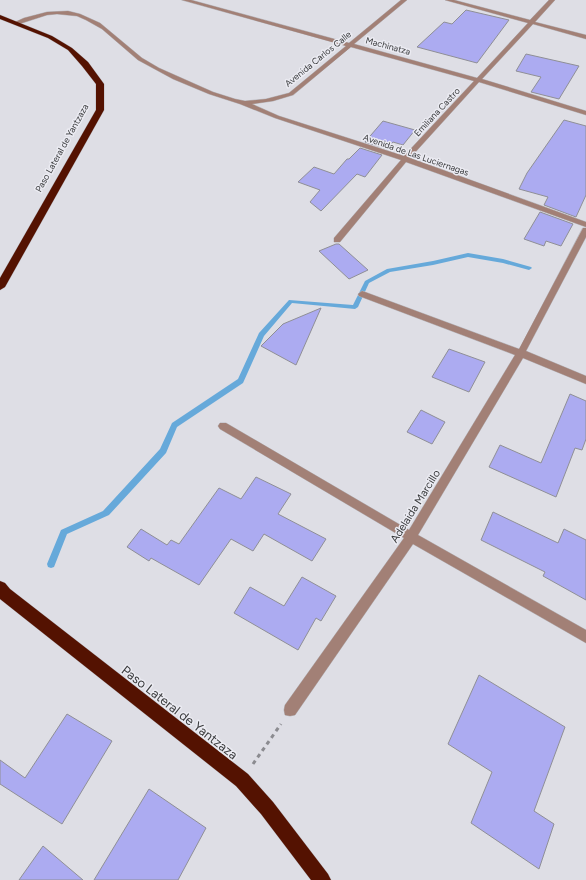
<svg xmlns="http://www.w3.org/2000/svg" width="586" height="880" font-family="Figtree,sans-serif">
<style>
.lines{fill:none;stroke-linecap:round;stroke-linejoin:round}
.stream{fill:#66a9da;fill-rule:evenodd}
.building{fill:#acabf1;stroke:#8f8f96}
.minor-casing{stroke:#babac0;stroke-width:1}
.highway-casing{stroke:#babac0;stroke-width:1}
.path{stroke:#8b8b90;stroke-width:3;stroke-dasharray:4 4;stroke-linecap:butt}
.minor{fill:#a28076;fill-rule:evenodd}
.highway{fill:#541201;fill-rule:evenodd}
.labels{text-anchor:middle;stroke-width:3;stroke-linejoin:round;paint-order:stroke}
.far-street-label{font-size:9px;fill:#3a3b3d;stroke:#ebebf2}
.street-label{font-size:11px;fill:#3a3b3d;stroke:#ebebf2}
.near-street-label{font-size:13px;fill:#3a3b3d;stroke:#ebebf2}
</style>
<rect width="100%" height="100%" fill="#dedee5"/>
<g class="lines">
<path class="stream" d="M468,253L503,259L531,267L532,268L529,270L503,263L468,257L433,265L390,272L369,283L358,307L355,309L292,303L264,336L243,383L177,427L166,453L109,515L67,534L54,567L51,568L48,567L47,564L61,530L103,511L160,449L172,423L238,379L259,333L289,300L353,305L365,281L387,269L433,261Z"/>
</g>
<g class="building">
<path d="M466,10L509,20L477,63L417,47L444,22L452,24Z"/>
<path d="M526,54L579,66L559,99L531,92L541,77L516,71Z"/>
<path d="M564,120L586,126V195L576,217L544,205L548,197L519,189L527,173Z"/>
<path d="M383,121L415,130L403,145L393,142L387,149L365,142Z"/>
<path d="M360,148L382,155L365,177L357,174L321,211L310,202L320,190L298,182L314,167L334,174L347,159H349Z"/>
<path d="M540,212L573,224L561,246L546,241L544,246L524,239Z"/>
<path d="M336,244H339L368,270L349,279L319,251Z"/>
<path d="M321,308L296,365L261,346L283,324Z"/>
<path d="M449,349L485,362L469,392L432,377Z"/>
<path d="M570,394L586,401V439L582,450L575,448L556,497L489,467L500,445L541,463Z"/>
<path d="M421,410L445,422L432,444L407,432Z"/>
<path d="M256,477L291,494L278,514L326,539L312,561L264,534L253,551L231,539L199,585L151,558L149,561L127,547L141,529L167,545L171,540L179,544L219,488L241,499Z"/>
<path d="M493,512L558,543L564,529L586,540V600L543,576L545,572L481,540Z"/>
<path d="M302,577L336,596L321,621L316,618L298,650L234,613L250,587L284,606Z"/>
<path d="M479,675L565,727L534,811L554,824L539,869L471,823L492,772L448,744Z"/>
<path d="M67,714L112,741L62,824L0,784V760L25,778Z"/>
<path d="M149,789L206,828L178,880H94Z"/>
<path d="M43,846L83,880H19Z"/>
</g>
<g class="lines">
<defs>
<g id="minor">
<path d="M182,0H191L349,43L401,0H407L354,44L477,78L528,23L445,0H454L530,20L549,0H555L535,22L586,35V39L533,24L482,79L586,111V115L479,82L410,158L586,222V227L406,162L340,242H334V238L401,160L275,118L240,104L209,94L173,79L138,60L102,29L86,20L77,16L57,14L47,15L16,25L13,23L24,18L47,12L68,11L80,14L100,23L142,58L159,68L213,92L235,99L245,101L266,99L289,93L346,46ZM351,47L474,81L404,156L279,116L252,104L273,101L293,95Z"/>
<path d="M583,228H586V237L526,351L586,376V384L523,358L418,535L586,630V643L413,544L295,715L290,716L285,715L284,710L285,705L404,538L220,429L218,426L220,423H226L409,530L515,355L359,296L358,294L362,291L365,292L519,349Z"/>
</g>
<g id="highway">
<path d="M0,15L52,36L72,48L88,62L104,84V110L5,287L0,290V278L96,110V84L82,66L68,50L48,38L0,19Z"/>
<path d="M0,581L5,583L10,589L248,774L273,802L328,874L331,880H311L261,814L236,786L0,599Z"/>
</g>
</defs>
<use href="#minor" class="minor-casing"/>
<use href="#highway" class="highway-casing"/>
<path class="path" d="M253,764L281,724"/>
<use href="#minor" class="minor"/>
<use href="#highway" class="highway"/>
</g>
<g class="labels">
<g class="far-street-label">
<text transform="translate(388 46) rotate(15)" y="3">Machinatza</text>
<text transform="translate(318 59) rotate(-39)" y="3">Avenida Carlos Calle</text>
<text transform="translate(437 112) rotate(-47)" y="3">Emiliana Castro</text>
<text transform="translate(62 148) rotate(-61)" y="3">Paso Lateral de Yantzaza</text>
<text transform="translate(416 155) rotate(19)" y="3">Avenida de Las Luciernagas</text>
</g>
<g class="street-label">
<text transform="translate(415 506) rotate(-58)" y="4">Adelaida Marcillo</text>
</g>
<g class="near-street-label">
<text transform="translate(180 712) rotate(38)" y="5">Paso Lateral de Yantzaza</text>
</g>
</g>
</svg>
